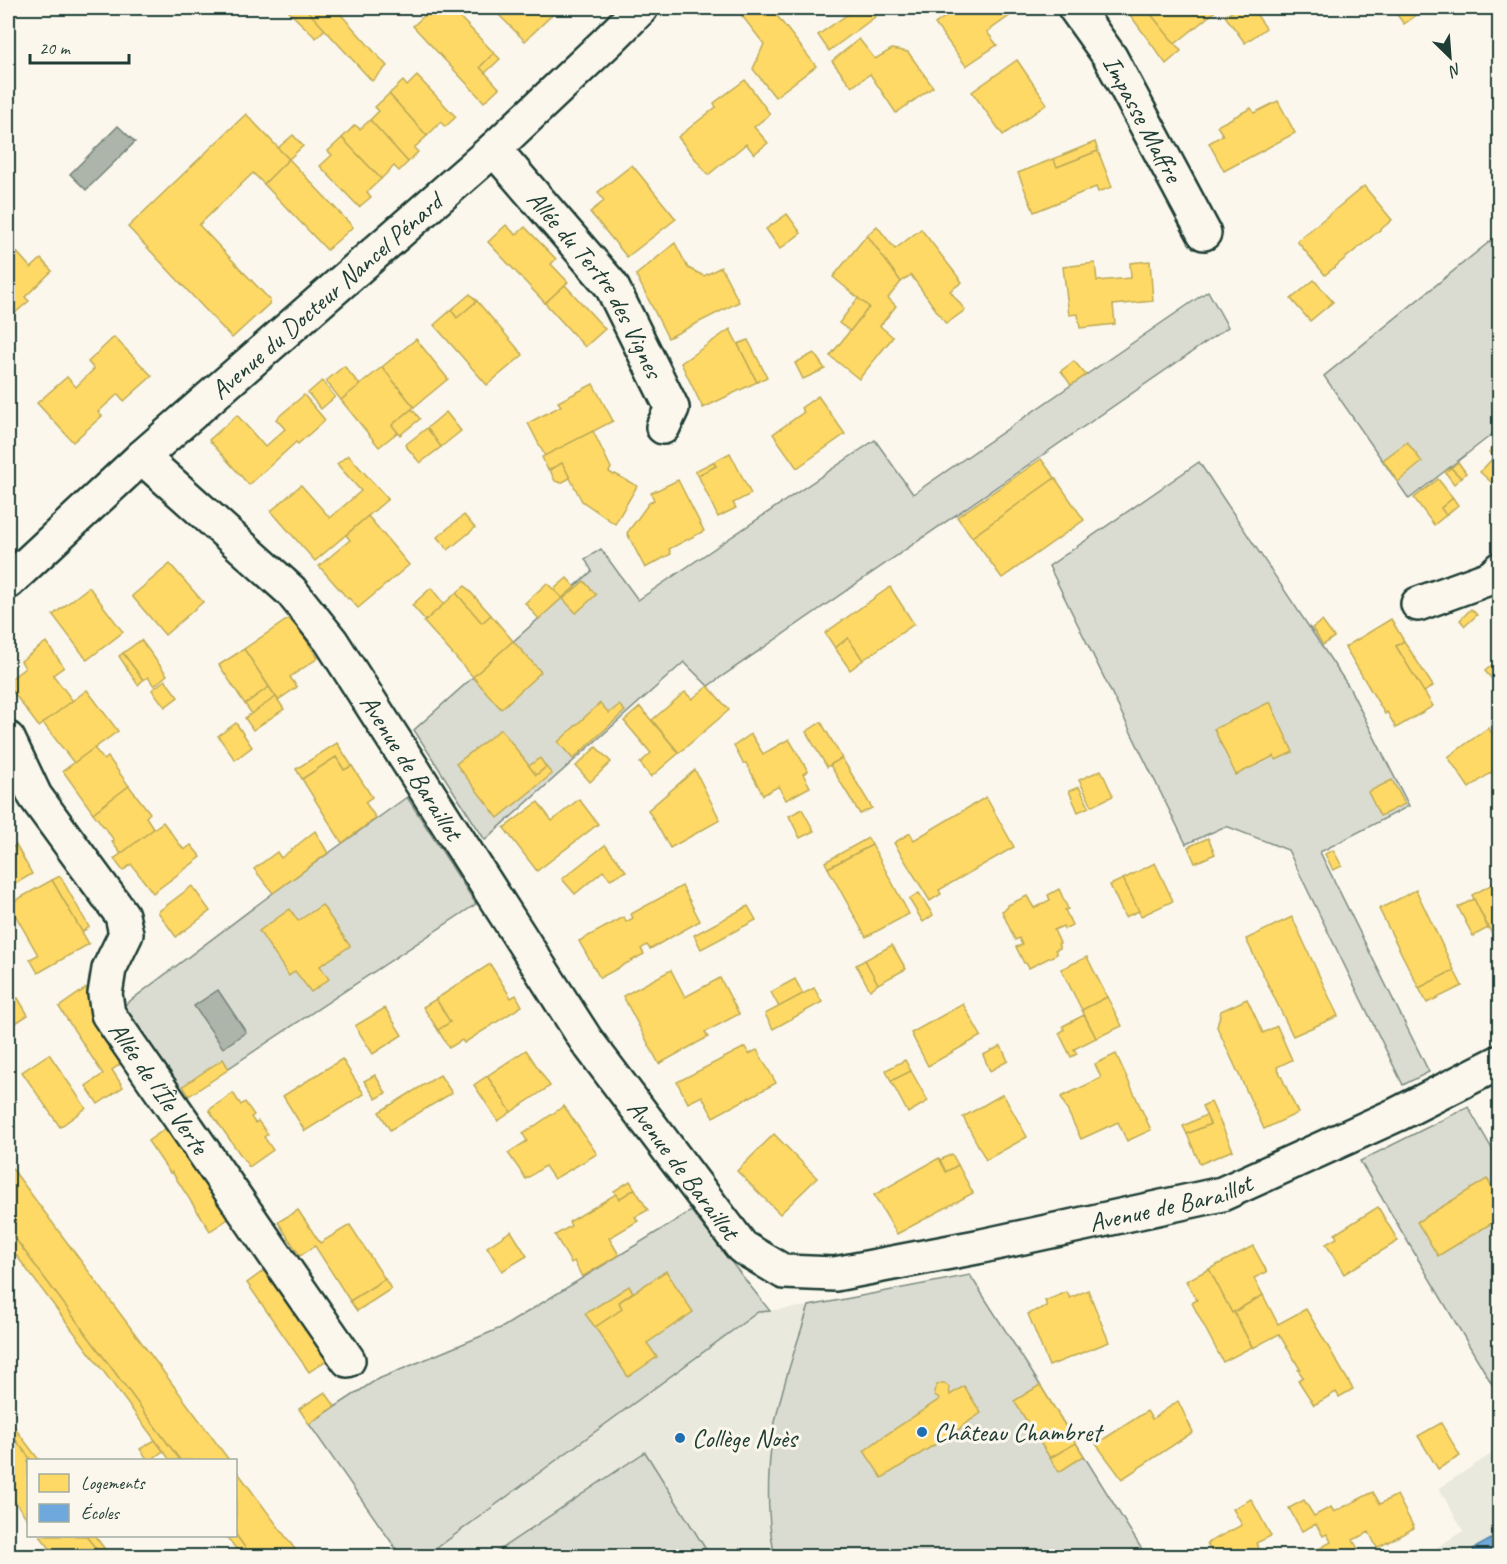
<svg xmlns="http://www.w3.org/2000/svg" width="1507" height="1564" font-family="Caveat,sans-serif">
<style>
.built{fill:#eae9de}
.green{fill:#dbdcd1;stroke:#7d8c82;stroke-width:1.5}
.water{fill:#adb4aa;stroke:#74847b;stroke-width:1.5}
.homes{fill:#ffd966;stroke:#bcaa57;stroke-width:1.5}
.schools{fill:#6fa8dc;stroke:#5788aa;stroke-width:1.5}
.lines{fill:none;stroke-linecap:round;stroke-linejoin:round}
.minor-casing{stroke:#1f3d34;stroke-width:38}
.secondary-casing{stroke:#1f3d34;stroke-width:38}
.minor{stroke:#fbf7ec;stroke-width:33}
.secondary{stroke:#fbf7ec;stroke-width:33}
.poi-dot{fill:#1f6fb2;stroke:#fbf7ec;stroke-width:2}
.labels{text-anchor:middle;stroke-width:6;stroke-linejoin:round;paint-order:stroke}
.street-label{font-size:26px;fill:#1f3d34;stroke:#fbf7ec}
.poi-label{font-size:26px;fill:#1f3d34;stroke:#fbf7ec;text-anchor:start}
</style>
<rect width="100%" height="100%" fill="#fbf7ec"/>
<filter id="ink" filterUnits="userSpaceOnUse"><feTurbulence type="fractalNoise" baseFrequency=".0167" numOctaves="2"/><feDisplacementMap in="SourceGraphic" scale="12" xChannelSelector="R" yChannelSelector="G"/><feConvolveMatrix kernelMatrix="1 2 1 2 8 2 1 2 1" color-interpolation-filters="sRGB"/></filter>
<g filter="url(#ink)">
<g class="built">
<path d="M809,1306L777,1410L769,1466L775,1556H426L758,1312Z"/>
<path d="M1499,1449V1556H1423L1463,1531L1439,1488Z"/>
</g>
<g class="green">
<path d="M1499,234V429L1409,499L1324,376Z"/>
<path d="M1208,291L1228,327L708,686L684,662L485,840L414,730L592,571L585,559L601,549L638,600L875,440L913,494Z"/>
<path d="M1199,462L1349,687L1409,806L1320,852L1429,1072L1403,1085L1288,850L1226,826L1186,844L1049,566Z"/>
<path d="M407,797L476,904L179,1101L118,1010L273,893Z"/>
<path d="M1468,1107L1499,1161V1396L1360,1161Z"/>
<path d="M691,1211L770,1311L758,1312L426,1556H401L309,1424L376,1380L503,1327Z"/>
<path d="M970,1275L1040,1385L1146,1556H775C765,1514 767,1451 778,1409C786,1374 798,1340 809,1306Z"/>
<path d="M645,1452L710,1556H490Z"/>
</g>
<g class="water">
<path d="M118,126L135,142L86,190L70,174Z"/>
<path d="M218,990L246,1032L223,1048L194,1006Z"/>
</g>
<g class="homes">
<path d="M285,8H305L325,29L316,38Z"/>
<path d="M305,8H335L387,66L372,81Z"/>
<path d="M433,8H451L494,53L480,67L499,88L484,102L413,26Z"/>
<path d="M492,8H554L557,10L525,41Z"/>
<path d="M736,8H771L816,66L775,97L753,69L764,44Z"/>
<path d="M857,8H867L875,17L829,51L818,35Z"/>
<path d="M957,8H1021L987,32L997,45L966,66L935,24Z"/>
<path d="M1125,8H1146L1181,51L1166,64Z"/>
<path d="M1146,8H1219L1175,44Z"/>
<path d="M1238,8H1252L1266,28L1245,43L1225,16Z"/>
<path d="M1392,8H1409L1415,16L1404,24Z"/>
<path d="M859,39L875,59L892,49L908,52L933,87L896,113L870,74L852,87L832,61Z"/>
<path d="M494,53L500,59L485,73L480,67Z"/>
<path d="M1017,60L1047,104L1003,135L972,92Z"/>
<path d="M417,76L456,117L445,127L441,122L427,136L389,94L403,81L407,86Z"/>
<path d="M745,80L770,114L754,127L768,143L754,154L746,144L708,175L678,137L716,107L714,103Z"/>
<path d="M389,94L427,136L414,148L418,152L408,162L370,120L379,111L375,107Z"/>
<path d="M1278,101L1295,133L1224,171L1209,143L1223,135L1217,126L1251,108L1254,113Z"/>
<path d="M246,114L289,159L264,184L253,173L199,225L270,300L269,304L232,338L128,227Z"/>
<path d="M370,120L408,162L399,171L394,166L381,179L342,138L355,125L360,129Z"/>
<path d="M293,135L303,146L289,159L278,148Z"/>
<path d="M342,138L381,179L367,192L371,197L359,207L320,166L332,155L328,151Z"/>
<path d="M1095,142L1098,151L1057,167L1053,159Z"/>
<path d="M1098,151L1112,187L1098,192L1096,187L1034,212L1018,173L1053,159L1057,167Z"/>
<path d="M289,159L353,227L327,250L264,184Z"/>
<path d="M632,165L676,219L627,257L590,212L604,201L598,192Z"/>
<path d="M1364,186L1392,220L1325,275L1297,241Z"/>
<path d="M787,214L801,233L780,249L766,229Z"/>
<path d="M506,225L516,235L525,227L556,259L551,264L568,282L545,303L488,242Z"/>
<path d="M877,226L895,249L921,229L962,282L950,291L965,310L946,324L911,275L901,282L867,235Z"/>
<path d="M867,235L901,282L888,298L896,306L880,326L893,337L859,379L830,356L869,307L833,277Z"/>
<path d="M675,243L688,268L704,276L721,267L739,302L668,338L636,275Z"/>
<path d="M15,250L31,268L41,259L52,271L25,297L29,301L9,318L8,316V257Z"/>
<path d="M1150,261L1153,301L1113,305L1115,324L1080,328L1078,314L1069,315L1063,267L1095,263L1097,281L1131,278L1130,263Z"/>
<path d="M1314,280L1333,302L1310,321L1291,299Z"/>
<path d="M565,285L605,329L585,347L545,303Z"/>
<path d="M470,294L477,301L457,318L451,310Z"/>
<path d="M858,298L869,307L850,331L839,323Z"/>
<path d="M477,301L523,355L487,385L434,325L451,310L457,318Z"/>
<path d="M730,329L757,382L703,408L681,363Z"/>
<path d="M114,337L152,376L124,401L118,394L98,412L102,416L73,442L37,403L67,377L76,387L94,369L88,362Z"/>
<path d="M416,339L448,379L414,407L382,367Z"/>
<path d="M748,340L767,377L757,382L738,344Z"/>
<path d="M814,353L825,369L803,379L795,363Z"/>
<path d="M1074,361L1086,375L1071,385L1061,371Z"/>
<path d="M344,366L360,385L341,400L326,381Z"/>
<path d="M382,367L414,407L392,425L398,432L379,447L341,400Z"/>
<path d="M322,381L335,397L321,409L308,393Z"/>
<path d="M593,384L613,421L545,456L528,423L561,406L558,402Z"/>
<path d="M304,395L325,420L298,444L296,442L249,485L209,440L237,415L265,447L285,429L276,419Z"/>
<path d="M818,396L845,434L797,468L773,434L804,412L801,408Z"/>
<path d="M412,409L420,419L400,435L392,425Z"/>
<path d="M446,412L461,431L441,447L427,428Z"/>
<path d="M427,428L441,447L420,463L405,445Z"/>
<path d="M593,431L611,468L609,472L614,475L615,474L637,486L615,524L582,501L562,463L548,470L542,457Z"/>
<path d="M1500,440V490L1480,472L1494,457L1489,452Z"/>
<path d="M1407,442L1422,462L1398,482L1383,460Z"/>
<path d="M730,453L751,494L733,503L736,508L718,517L698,475L716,466L713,462Z"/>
<path d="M348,455L388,499L315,561L271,511L301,485L330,518L361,491L337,464Z"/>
<path d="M1041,459L1055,478L972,537L957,517Z"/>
<path d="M713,462L716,466L698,475L695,471Z"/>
<path d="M1458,462L1466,473L1461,478L1451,468Z"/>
<path d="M562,463L570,478L561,483L555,481L550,470Z"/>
<path d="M1451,468L1461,478L1454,484L1445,472Z"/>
<path d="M1055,478L1084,520L1002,578L972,537Z"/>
<path d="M1438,479L1453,498L1441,508L1446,515L1434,525L1414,498Z"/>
<path d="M678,480L704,531L669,549L671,554L645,568L627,533L649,503L654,500L651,493Z"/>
<path d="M1453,498L1458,505L1446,515L1441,508Z"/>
<path d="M464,515L475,528L448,550L437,537Z"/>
<path d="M368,516L409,565L358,608L349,598L348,599L319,566L350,540L346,535Z"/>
<path d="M170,564L203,602L165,635L132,596Z"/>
<path d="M567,578L575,587L562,598L553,590Z"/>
<path d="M584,581L596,595L576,613L563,599Z"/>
<path d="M547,583L562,598L539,619L525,603Z"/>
<path d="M465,586L491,615L482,623L456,593Z"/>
<path d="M89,587L123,632L87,660L53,615Z"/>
<path d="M890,587L914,624L863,660L848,638L835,648L825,633Z"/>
<path d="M431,588L444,604L426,621L412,605Z"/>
<path d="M456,593L482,623L491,615L513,641L473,677L424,622Z"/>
<path d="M1471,609L1477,615L1465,626L1460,620Z"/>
<path d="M291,617L318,658L290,677L297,687L278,700L244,649Z"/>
<path d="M1391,619L1404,641L1396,646L1433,706L1396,728L1387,712L1385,714L1345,647Z"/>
<path d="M1322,621L1334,637L1323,645L1312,628Z"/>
<path d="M848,638L863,660L850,670L835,648Z"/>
<path d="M141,640L167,675L154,686L148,677L143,680L123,653Z"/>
<path d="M513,641L541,672L501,709L473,677Z"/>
<path d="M1404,641L1433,686L1424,692L1396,646Z"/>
<path d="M46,642L64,667L53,675L73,701L39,727L8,685V681L25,668L21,661Z"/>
<path d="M244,649L269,687L245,704L219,665Z"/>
<path d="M123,653L143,680L138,685L119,656Z"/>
<path d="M1500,658V688L1485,671Z"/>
<path d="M165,680L178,697L165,707L152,690Z"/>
<path d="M708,686L729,710L679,753L652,720L685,692L692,699Z"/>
<path d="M269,687L276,697L252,714L245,704Z"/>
<path d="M87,690L118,731L74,763L43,723Z"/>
<path d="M276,697L284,709L253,730L245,718Z"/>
<path d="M1270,702L1293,752L1276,760L1274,756L1236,775L1214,729Z"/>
<path d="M600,703L609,713L619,705L625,711L573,759L558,742Z"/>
<path d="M640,707L679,753L651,777L640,763L651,753L624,721Z"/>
<path d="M821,722L842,758L827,767L806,732Z"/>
<path d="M236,723L252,747L235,760L218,736Z"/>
<path d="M1488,728L1493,734L1500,728V766L1469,788L1448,757Z"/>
<path d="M501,729L536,775L546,767L552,774L498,818L456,764Z"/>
<path d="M751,734L763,754L789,739L808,771L803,774L810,787L786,800L779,786L763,795L746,763H743L734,746Z"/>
<path d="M337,743L352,766L344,770L336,757L302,779L296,769Z"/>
<path d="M596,747L611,762L590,782L576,766Z"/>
<path d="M94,748L104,760L108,757L129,786L93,813L63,771Z"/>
<path d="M336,757L344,770L352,766L372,797L365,802L376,818L342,843L302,779Z"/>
<path d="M540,758L546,767L536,775L529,766Z"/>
<path d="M842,758L872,808L860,814L830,765Z"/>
<path d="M695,770L720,820L670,848L648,810Z"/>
<path d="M1101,770L1113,796L1092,806L1079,780Z"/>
<path d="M1392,780L1405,804L1380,816L1368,792Z"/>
<path d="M129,786L150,813L146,817L154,829L121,854L112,842L114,840L93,813Z"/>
<path d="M1079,787L1089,807L1078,812L1069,791Z"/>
<path d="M986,797L1014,847L939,890L941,894L930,901L894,843L910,833L914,840Z"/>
<path d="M579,799L598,824L537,871L504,828L538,802L552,821Z"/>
<path d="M802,809L814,831L800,838L789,816Z"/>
<path d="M163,822L184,850L191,845L201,857L153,893L131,864L123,871L114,859Z"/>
<path d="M315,831L328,853L273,893L254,869L277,852L281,858Z"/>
<path d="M868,838L872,845L828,868L825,862Z"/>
<path d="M1208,838L1215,854L1195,863L1188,847Z"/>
<path d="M16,845L32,874L8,888V850Z"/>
<path d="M605,845L626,871L610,879L603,871L575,894L562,879Z"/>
<path d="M872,845L909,914L866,937L828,868Z"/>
<path d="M1333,850L1342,866L1333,870L1325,854Z"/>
<path d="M1155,863L1173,901L1141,916L1123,879Z"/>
<path d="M60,876L89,927L82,932L52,880Z"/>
<path d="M1123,879L1139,911L1125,917L1110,885Z"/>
<path d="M52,880L89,944L38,973L30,959L38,955L9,904Z"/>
<path d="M1500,880V950L1472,895Z"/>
<path d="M192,886L210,911L176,937L158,912Z"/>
<path d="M682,886L700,921L650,949L647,945L641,949L644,954L600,978L579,941L624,917L626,922L633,918L631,914Z"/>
<path d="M1059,889L1068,909L1065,910L1072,925L1064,929L1063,926L1054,930L1060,943L1058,944L1060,948L1055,950L1057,954L1029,968L1026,963H1024L1016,947L1022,945L1019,938L1015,940L1002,911L1008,907V905L1027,896L1034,908L1050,900L1048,895Z"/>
<path d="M1416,890L1454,970L1419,988L1379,909Z"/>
<path d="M919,893L933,915L923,922L909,899Z"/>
<path d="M1474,899L1488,928L1473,936L1458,907Z"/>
<path d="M322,905L350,946L320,966L329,979L311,992L295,971L289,976L259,931L290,909L298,921Z"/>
<path d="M748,906L756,920L701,949L694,935Z"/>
<path d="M1292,917L1338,1016L1293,1036L1246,939Z"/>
<path d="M892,945L906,969L878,984L865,960Z"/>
<path d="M1087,957L1107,997L1082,1010L1061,969Z"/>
<path d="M865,960L878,984L870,990L856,965Z"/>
<path d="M490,964L511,998L516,995L522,1006L464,1043L462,1040L449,1048L438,1030L450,1022L436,999Z"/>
<path d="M671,970L685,997L720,978L739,1014L705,1032L708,1037L659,1064L623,996Z"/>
<path d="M1454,970L1462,986L1427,1003L1419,988Z"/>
<path d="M795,979L803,994L779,1007L771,992Z"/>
<path d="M92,984L126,1060L112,1070L123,1087L98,1104L86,1086L103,1074L59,1007Z"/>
<path d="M814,988L822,1002L773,1029L765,1014Z"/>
<path d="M8,991L14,1000L18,998L28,1015L8,1028Z"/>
<path d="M1107,997L1122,1026L1096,1038L1082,1010Z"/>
<path d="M436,999L450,1022L438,1030L423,1007Z"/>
<path d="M1247,999L1263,1033L1277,1026L1292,1060L1277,1067L1298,1113L1264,1129L1217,1027L1221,1011Z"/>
<path d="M963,1004L981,1036L928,1066L911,1033Z"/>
<path d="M385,1008L402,1035L373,1054L355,1026Z"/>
<path d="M1084,1015L1096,1038L1074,1049L1077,1054L1071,1057L1059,1033L1064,1030L1063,1026Z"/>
<path d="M1001,1046L1008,1061L990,1071L983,1055Z"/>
<path d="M745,1047L749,1054L757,1050L776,1083L713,1117L702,1096L688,1103L677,1082Z"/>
<path d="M526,1050L550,1086L511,1112L487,1076Z"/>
<path d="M49,1054L86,1108L60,1127L22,1072Z"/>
<path d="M1116,1054L1151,1130L1127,1141L1118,1122L1081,1139L1061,1097L1101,1078L1095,1064Z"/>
<path d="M223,1059L229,1069L189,1096L183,1086Z"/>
<path d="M342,1059L364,1094L305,1131L283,1096Z"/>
<path d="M905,1060L911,1071L891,1081L886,1070Z"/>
<path d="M911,1071L928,1101L908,1113L891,1081Z"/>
<path d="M375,1075L386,1093L376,1099L364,1081Z"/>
<path d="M440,1075L452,1093L390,1130L379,1112Z"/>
<path d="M487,1076L511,1112L498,1121L474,1085Z"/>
<path d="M233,1093L241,1105L245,1102L254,1115L251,1117L255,1123L258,1121L268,1134L264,1137L273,1150L249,1167L209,1110Z"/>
<path d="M1003,1094L1027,1137L986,1160L963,1117Z"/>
<path d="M1211,1102L1233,1150L1200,1164L1187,1134L1210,1124L1202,1106Z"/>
<path d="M564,1106L597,1154L554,1179L545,1166L526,1179L508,1153L527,1141L523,1134Z"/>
<path d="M1206,1115L1210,1124L1187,1134L1183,1126Z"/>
<path d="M172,1124L234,1215L210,1231L172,1172L170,1173L148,1141Z"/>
<path d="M774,1134L817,1178L780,1214L737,1171Z"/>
<path d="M952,1154L958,1165L946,1172L940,1160Z"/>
<path d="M939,1158L946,1172L958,1165L973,1193L897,1234L874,1195Z"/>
<path d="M8,1163L229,1460H180L8,1229Z"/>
<path d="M1487,1179L1500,1199V1218L1438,1256L1417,1222Z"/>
<path d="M630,1181L635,1189L619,1199L614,1191Z"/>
<path d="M635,1189L648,1210L635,1217L638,1221L609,1238L619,1255L582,1277L574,1261L571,1263L555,1235L571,1226L569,1222L616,1194L619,1199Z"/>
<path d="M1378,1207L1398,1241L1344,1274L1326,1244L1337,1238L1335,1234Z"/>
<path d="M298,1210L320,1243L350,1225L385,1279L350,1301L315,1246L300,1256L278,1222Z"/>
<path d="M8,1229L180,1460H170L10,1247L8,1243Z"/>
<path d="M511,1231L527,1256L502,1271L487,1247Z"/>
<path d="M1253,1246L1267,1272L1254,1278L1263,1295L1232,1313L1209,1269Z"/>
<path d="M270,1266L333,1356L309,1372L247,1283Z"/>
<path d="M1209,1269L1232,1313L1234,1312L1252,1347L1223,1362L1192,1303L1197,1300L1186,1281Z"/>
<path d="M666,1271L693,1312L647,1343L657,1357L628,1377L595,1327L622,1309L619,1302Z"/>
<path d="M385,1279L391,1289L357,1311L350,1301Z"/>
<path d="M629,1286L633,1292L619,1302L622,1309L595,1327L585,1314Z"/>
<path d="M1088,1290L1109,1342L1049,1366L1028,1314L1047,1306L1045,1301L1067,1292L1070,1298Z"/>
<path d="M1263,1295L1278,1324L1306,1309L1353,1389L1339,1397L1336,1392L1314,1405L1298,1380L1303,1377L1298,1370L1300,1369L1279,1334L1253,1348L1234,1312Z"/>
<path d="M941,1383H944L949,1387L950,1395L964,1386L981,1413L961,1427V1428L882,1478L864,1451L884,1436L940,1399L935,1395L934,1391L937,1385Z"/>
<path d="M1040,1385L1076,1443L1050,1458L1014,1401Z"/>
<path d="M325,1392L335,1406L309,1424L299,1409Z"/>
<path d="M1178,1401L1193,1432L1122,1479L1096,1444L1147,1411L1152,1419Z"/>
<path d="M8,1419L39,1460H31L8,1430Z"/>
<path d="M1441,1423L1460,1456L1438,1469L1418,1436Z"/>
<path d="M8,1430L31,1460H28V1520L8,1492Z"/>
<path d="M155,1440L163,1451L151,1460H148L140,1449Z"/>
<path d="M1076,1443L1084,1456L1059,1472L1050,1458Z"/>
<path d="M236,1470L300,1556H251L236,1535Z"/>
<path d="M1373,1492L1380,1504L1397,1495L1414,1528L1377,1548L1369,1532L1353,1540L1362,1556H1318L1315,1551L1331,1542L1327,1534L1323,1536L1316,1524L1302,1531L1289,1508L1304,1500L1314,1516L1331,1507L1334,1512Z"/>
<path d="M1251,1499L1271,1536L1256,1543L1263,1556H1214L1207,1543L1242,1525L1233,1509Z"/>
<path d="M236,1535L251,1556H242L226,1536Z"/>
<path d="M40,1536H86L102,1556H56Z"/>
<path d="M86,1536H95L110,1556H102Z"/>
</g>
<path class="schools" d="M1500,1534V1556H1477L1473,1549Z"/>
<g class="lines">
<defs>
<g id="minor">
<path id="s1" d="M1075,8L1110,57L1204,233"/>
<path id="s2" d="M494,149L611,285L672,408L663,427"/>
<path id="s3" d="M142,457L291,591L331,641L586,1040L742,1247L784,1272L835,1274L982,1246L1222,1194L1398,1114L1500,1062"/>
<path d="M1418,604L1492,577L1500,569"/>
<path id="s4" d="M8,739L35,796L122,915L126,934L109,969L105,994L108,1014L348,1360"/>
</g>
<g id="secondary">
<path id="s5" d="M8,582L142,457L494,149L608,41L641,8"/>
</g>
</defs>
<use href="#minor" class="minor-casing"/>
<use href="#secondary" class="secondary-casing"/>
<use href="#minor" class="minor"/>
<use href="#secondary" class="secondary"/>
</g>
</g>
<g class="poi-dot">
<circle cx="922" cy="1432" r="6"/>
<circle cx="680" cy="1438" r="6"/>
</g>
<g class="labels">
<g class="street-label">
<text dy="9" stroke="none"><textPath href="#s1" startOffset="130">Impasse Maffre</textPath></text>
<text dy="9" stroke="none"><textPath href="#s2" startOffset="170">Allée du Tertre des Vignes</textPath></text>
<text dy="9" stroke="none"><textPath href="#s5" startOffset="428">Avenue du Docteur Nancel Pénard</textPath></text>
<text dy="9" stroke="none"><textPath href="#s3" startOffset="414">Avenue de Baraillot</textPath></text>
<text dy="9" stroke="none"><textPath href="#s4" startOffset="404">Allée de l'Île Verte</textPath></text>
<text dy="9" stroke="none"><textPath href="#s3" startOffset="900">Avenue de Baraillot</textPath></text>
<text dy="9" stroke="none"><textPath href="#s3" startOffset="1440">Avenue de Baraillot</textPath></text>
</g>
<g class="poi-label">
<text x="934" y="1441">Château Chambret</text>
<text x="692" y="1447">Collège Noès</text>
</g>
</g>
<rect width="1507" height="1564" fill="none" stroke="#fbf7ec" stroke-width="30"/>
<rect x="15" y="15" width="1477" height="1534" fill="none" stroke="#1f3d34" stroke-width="2" filter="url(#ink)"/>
<rect x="27" y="1459" width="210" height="78" fill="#fbf7ec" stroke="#a3ada2" stroke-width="1.5"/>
<rect x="39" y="1474" width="30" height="18" fill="#ffd966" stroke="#a3ada2" stroke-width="1.5"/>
<text x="81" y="1489" font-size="18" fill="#1f3d34">Logements</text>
<rect x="39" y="1504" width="30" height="18" fill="#6fa8dc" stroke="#a3ada2" stroke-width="1.5"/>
<text x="81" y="1519" font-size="18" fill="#1f3d34">Écoles</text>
<g transform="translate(1450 57) rotate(155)" stroke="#fbf7ec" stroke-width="4.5" paint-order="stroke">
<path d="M0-4.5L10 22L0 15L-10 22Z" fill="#1f3d34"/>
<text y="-9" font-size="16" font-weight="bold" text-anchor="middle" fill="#1f3d34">N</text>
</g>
<path d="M30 54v9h99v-9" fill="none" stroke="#1f3d34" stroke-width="3"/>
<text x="39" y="54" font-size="18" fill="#1f3d34" stroke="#fbf7ec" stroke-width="4.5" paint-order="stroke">20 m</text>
</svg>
